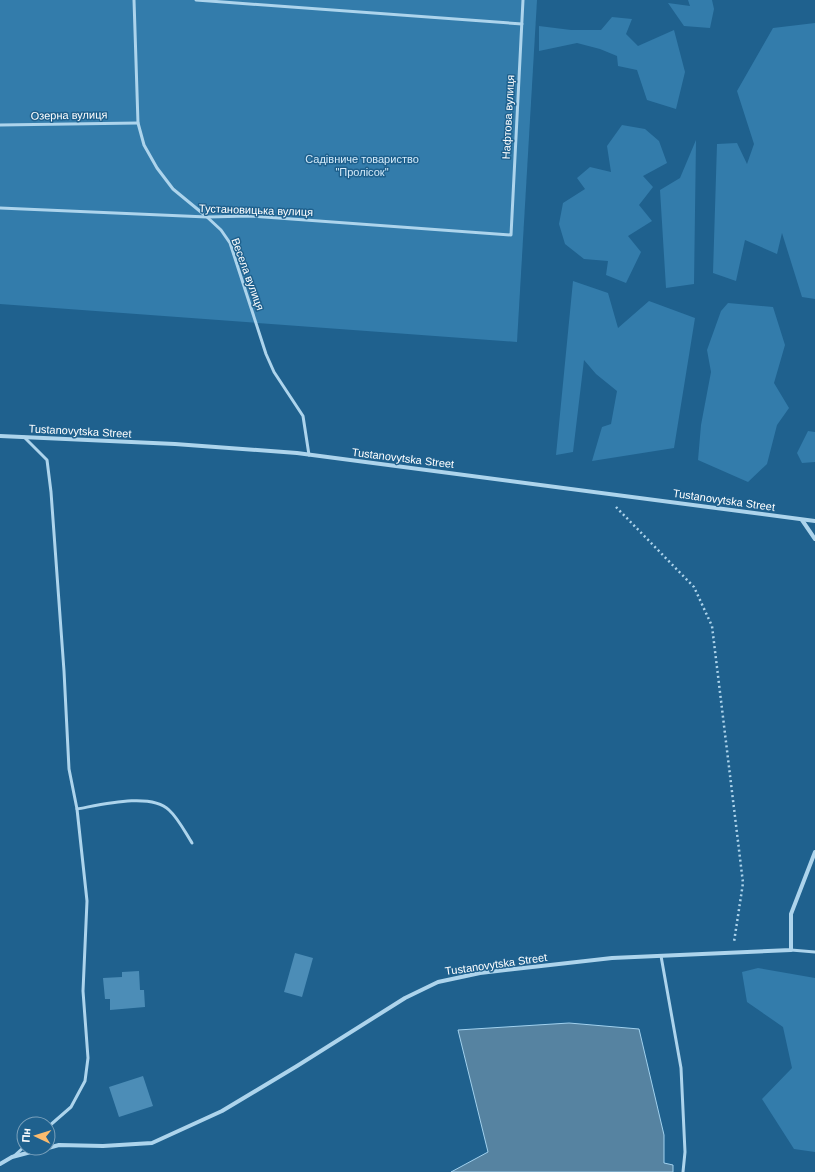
<svg xmlns="http://www.w3.org/2000/svg" width="815" height="1172" font-family="Helvetica,sans-serif">
<style>
.green{fill:#337cab}
.water{fill:#5683a1;stroke:#a1d1ee}
.building{fill:#4c8db7}
.lines{fill:none;stroke-linecap:round;stroke-linejoin:round}
.path{stroke:#add4ec;stroke-width:2.5;stroke-dasharray:2 3;stroke-linecap:butt}
.lane{stroke:#add4ec;stroke-width:3}
.street{stroke:#add4ec;stroke-width:4}
.labels{text-anchor:middle;stroke-width:3;stroke-linejoin:round;paint-order:stroke}
.street-label{font-size:11px;fill:#fff;stroke:#1f618e}
.park-label{font-size:11px;fill:#d3eaf9;stroke:#1f618e}
</style>
<rect width="100%" height="100%" fill="#1f618e"/>
<g class="green">
<path d="M0,0H537L517,342L0,304Z"/>
<path d="M688,0H712L714,9L710,28L684,26L668,3L690,6Z"/>
<path d="M612,17L632,19L626,34L638,46L674,30L685,72L676,109L647,100L637,70L618,66L617,56L600,49L577,43L539,51V26L571,30H601Z"/>
<path d="M815,23V299L802,297L782,233L777,254L745,240L736,281L713,273L717,144L737,143L747,164L754,144L737,91L773,28Z"/>
<path d="M622,125L645,129L659,141L667,163L643,176L653,187L639,205L652,221L628,236L641,252L626,283L606,275L608,261L584,259L565,244L559,224L563,203L585,189L577,178L590,167L611,172L607,146Z"/>
<path d="M696,140L694,284L666,288L660,190L680,178Z"/>
<path d="M573,281L608,293L618,328L649,301L695,318L674,448L592,461L602,427L611,424L617,391L596,374L584,360L573,452L556,455Z"/>
<path d="M728,303L773,307L785,345L774,383L789,408L777,425L767,464L748,482L698,460L701,425L711,372L707,350L721,311Z"/>
<path d="M808,431L815,432V462L802,463L797,453Z"/>
<path d="M758,968L815,978V1152L794,1149L762,1099L792,1068L783,1027L747,1002L742,972Z"/>
</g>
<path class="water" d="M569,1023L639,1029L664,1135V1163L673,1165V1172H451L488,1152L458,1030Z"/>
<g class="building">
<path d="M295,953L313,958L302,997L284,992Z"/>
<path d="M139,971L140,990H144L145,1007L110,1010V999H105L103,978L122,977V972Z"/>
<path d="M143,1076L153,1106L119,1117L109,1087Z"/>
</g>
<g class="lines">
<path class="path" d="M616,507L694,587L712,626L743,883L734,942"/>
<g class="lane">
<path d="M134,0L138,123L144,145L157,168L173,189L207,217L221,230L230,243L266,354L274,372L303,416L309,455"/>
<path d="M196,0L522,24"/>
<path d="M0,125L138,123"/>
<path d="M0,208L207,217L250,216L511,235L523,0"/>
<path d="M24,437L47,460L51,492L64,671L69,769L77,809L87,901L83,991L88,1058L85,1081L71,1107L48,1127"/>
<path d="M77,809C100,805 151,792 169,810C178,818 185,832 192,843"/>
<path d="M791,950L815,952"/>
<path d="M661,956L681,1068L685,1152L683,1172"/>
<path d="M14,1156L24,1147"/>
</g>
<g class="street">
<path d="M0,436L175,444L297,453L815,521"/>
<path d="M802,520L815,539"/>
<path d="M48,1148L59,1145L103,1146L152,1143L222,1111L297,1066L405,998L438,982L480,973L612,958L791,950V914L815,852"/>
<path d="M0,1164L12,1157L46,1148"/>
</g>
</g>
<g class="labels">
<g class="street-label">
<text transform="translate(69 115) rotate(-1)" y="4">Озерна вулиця</text>
<text transform="translate(508 117) rotate(-87)" y="4">Нафтова вулиця</text>
<text transform="translate(256 210) rotate(2)" y="4">Тустановицька вулиця</text>
<text transform="translate(248 274) rotate(70)" y="4">Весела вулиця</text>
<text transform="translate(80 431) rotate(3)" y="4">Tustanovytska Street</text>
<text transform="translate(403 458) rotate(7)" y="4">Tustanovytska Street</text>
<text transform="translate(724 500) rotate(8)" y="4">Tustanovytska Street</text>
<text transform="translate(496 964) rotate(-8)" y="4">Tustanovytska Street</text>
</g>
<g class="park-label">
<text x="362" y="163">Садівниче товариство<tspan x="362" dy="13">"Пролісок"</tspan></text>
</g>
</g>
<g transform="translate(36 1136) rotate(274)"><circle r="19" fill="#1f618e" stroke="#79a0bb"/>
<path d="M0-3L7 15L0 10L-7 15Z" fill="#fabb6e"/>
<text y="-6" font-size="11" font-weight="bold" text-anchor="middle" fill="#ffffff">Пн</text>
</g>
</svg>
